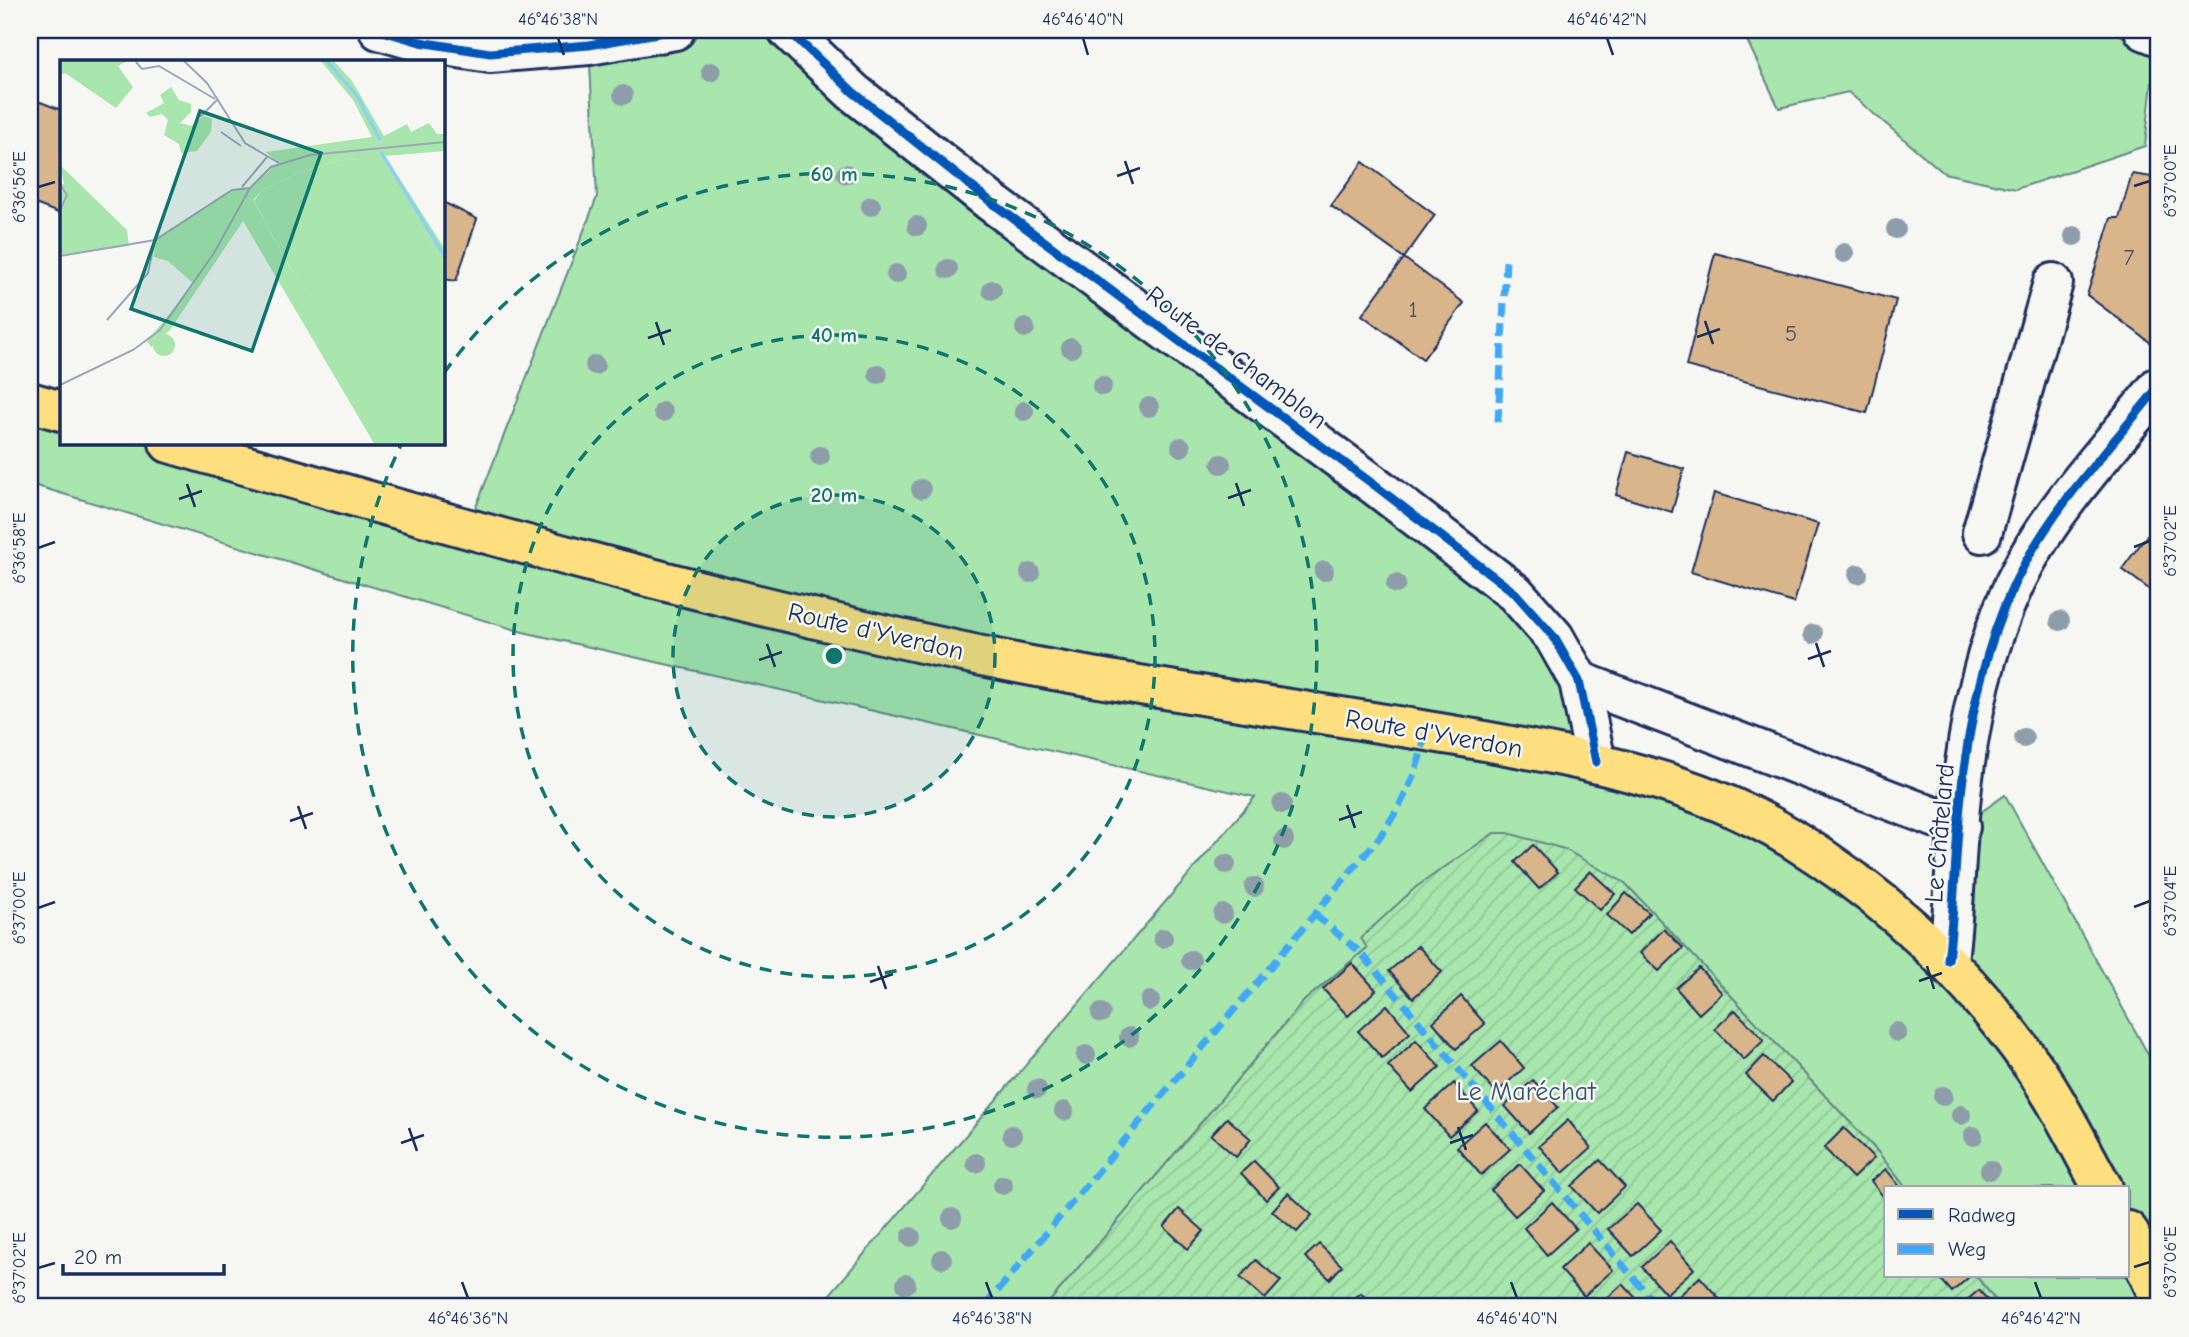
<svg xmlns="http://www.w3.org/2000/svg" width="2189" height="1337" font-family="'Comic Neue',sans-serif">
<style>
.grass{fill:#a8e6ad;stroke:#628a86;stroke-width:2}
.garden{fill:url(#garden-furrows);stroke:#628a86;stroke-width:2}
.building{fill:#d9b58b;stroke:#1b2f5e;stroke-width:2}
.lines{fill:none;stroke-linecap:round;stroke-linejoin:round}
.minor-casing{stroke:#1b2f5e;stroke-width:44}
.major-casing{stroke:#1b2f5e;stroke-width:44}
.minor{stroke:#f6f6f2;stroke-width:38}
.major{stroke:#fddf80;stroke-width:38}
.quiet{stroke:#3fa9f5;stroke-width:7;stroke-dasharray:14 7;stroke-linecap:butt}
.cycleway-casing{stroke:#f6f6f2;stroke-width:13}
.cycleway{stroke:#0057b8;stroke-width:9}
.tree{fill:#8d9da9}
.ticks{fill:none;stroke:#1b2f5e;stroke-width:2.5}
.ring{fill:none;stroke:#0f766e;stroke-width:3.5;stroke-dasharray:12 9}
.labels{text-anchor:middle;stroke-width:5;stroke-linejoin:round;paint-order:stroke}
.number-label{font-size:23px;fill:#4a5069}
.street-label{font-size:26px;fill:#1b2f5e;stroke:#f6f6f2}
.park-label{font-size:26px;fill:#37546e;stroke:#f6f6f2}
.inset-river{fill:none;stroke:#8fd0f0;stroke-width:3.5}
.inset-road{fill:none;stroke:#9ea6b7;stroke-width:2}
.view{fill:#0f766e;fill-opacity:0.15;stroke:#0f766e;stroke-width:3.5}
.inset-edge{fill:none;stroke:#1b2f5e;stroke-width:3.5}
.centre{fill:#0f766e;stroke:#f6f6f2;stroke-width:3.5}
.ring-label{font-size:21px;text-anchor:middle;font-weight:bold;fill:#0f766e;stroke:#f6f6f2;stroke-width:5;stroke-linejoin:round;paint-order:stroke}
.neatline{fill:none;stroke:#1b2f5e;stroke-width:2.5}
.ticks-label{font-size:18px;text-anchor:middle;fill:#1b2f5e}
</style>
<defs>
<pattern id="garden-furrows" width="10" height="10" patternUnits="userSpaceOnUse" patternTransform="scale(1.75)"><rect width="10" height="10" fill="#a8e6ad"/><path d="M-1 1l2-2M0 10L10 0M9 11l2-2" fill="none" stroke="#90c697"/></pattern>
</defs>
<rect width="100%" height="100%" fill="#f6f6f2"/>
<filter id="ink" filterUnits="userSpaceOnUse"><feTurbulence type="fractalNoise" baseFrequency=".0143" numOctaves="2"/><feDisplacementMap in="SourceGraphic" scale="14" xChannelSelector="R" yChannelSelector="G"/><feConvolveMatrix kernelMatrix="1 2 1 2 8 2 1 2 1" color-interpolation-filters="sRGB"/></filter>
<g filter="url(#ink)">
<g class="grass">
<path d="M675,30H788L1554,637L1596,762L1706,795L1947,960L1960,827L2005,795L2159,1074V1307H2001L1976,1276H2128V1188H1906L1877,1151L1625,883L1362,937L1368,947L1304,1001L1045,1307H819L1255,797L523,632L30,484V402L61,411V443H169L467,530L597,197L589,45Z"/>
<path d="M1742,30H2111L2155,55L2145,146L2016,189L1944,173L1848,92L1779,108Z"/>
</g>
<path class="garden" d="M1494,833H1508L1564,849L1625,883L1877,1151L1906,1188H1886V1276H1976L2001,1307H1045L1304,1001L1367,948L1361,938L1416,887Z"/>
<g class="building">
<path d="M30,98L61,110V214L30,202Z"/>
<path d="M1363,162L1435,215L1404,258L1331,206Z"/>
<path d="M2132,174L2159,178V349L2087,295L2111,218H2119Z"/>
<path d="M443,202L477,219L456,281L443,279Z"/>
<path d="M1715,253L1896,300L1867,413L1686,366Z"/>
<path d="M1404,258L1464,303L1423,359L1362,315Z"/>
<path d="M1628,452L1684,469L1672,512L1616,495Z"/>
<path d="M1714,493L1818,524L1794,603L1691,572Z"/>
<path d="M2159,519V592L2157,595L2122,569Z"/>
<path d="M1533,845L1558,872L1539,889L1515,862Z"/>
<path d="M1590,871L1615,894L1600,910L1575,887Z"/>
<path d="M1626,893L1649,913L1629,935L1607,915Z"/>
<path d="M1664,929L1683,948L1659,971L1640,953Z"/>
<path d="M1418,946L1442,972L1413,998L1389,971Z"/>
<path d="M1352,963L1376,990L1348,1016L1323,989Z"/>
<path d="M1699,968L1722,993L1699,1014L1676,988Z"/>
<path d="M1461,996L1485,1024L1456,1049L1433,1022Z"/>
<path d="M1387,1005L1410,1033L1382,1058L1358,1031Z"/>
<path d="M1735,1010L1764,1040L1744,1060L1715,1029Z"/>
<path d="M1416,1040L1440,1067L1412,1092L1388,1066Z"/>
<path d="M1501,1041L1524,1068L1496,1093L1472,1066Z"/>
<path d="M1764,1056L1791,1082L1773,1101L1746,1075Z"/>
<path d="M1533,1080L1558,1107L1529,1133L1505,1106Z"/>
<path d="M1454,1083L1478,1111L1449,1136L1425,1109Z"/>
<path d="M1227,1118L1251,1139L1236,1157L1211,1135Z"/>
<path d="M1568,1120L1591,1148L1563,1173L1539,1146Z"/>
<path d="M1485,1122L1510,1149L1481,1175L1457,1147Z"/>
<path d="M1844,1128L1874,1158L1853,1178L1824,1148Z"/>
<path d="M1600,1160L1625,1187L1597,1213L1572,1186Z"/>
<path d="M1254,1161L1279,1187L1266,1200L1241,1173Z"/>
<path d="M1520,1164L1544,1191L1515,1216L1491,1190Z"/>
<path d="M1886,1169L1901,1188H1886V1200L1871,1181Z"/>
<path d="M1288,1193L1312,1215L1297,1232L1272,1211Z"/>
<path d="M1552,1202L1576,1229L1547,1255L1524,1228Z"/>
<path d="M1637,1204L1661,1230L1633,1256L1608,1229Z"/>
<path d="M1179,1209L1204,1231L1188,1249L1164,1227Z"/>
<path d="M1670,1241L1694,1269L1666,1294L1642,1267Z"/>
<path d="M1588,1243L1613,1270L1584,1296L1560,1269Z"/>
<path d="M1319,1244L1342,1266L1330,1279L1305,1257Z"/>
<path d="M1256,1260L1281,1281L1265,1299L1240,1277Z"/>
<path d="M1938,1276H1968L1969,1277L1952,1292Z"/>
<path d="M1700,1277L1724,1304L1721,1307H1676L1672,1302Z"/>
<path d="M1623,1284L1644,1307H1597Z"/>
<path d="M1979,1290L1993,1307H1963L1961,1305Z"/>
<path d="M1361,1293L1373,1307H1344Z"/>
</g>
<g class="lines">
<defs>
<g id="minor">
<path d="M379,30L420,42L490,53L589,45L675,30"/>
<path d="M788,30L853,92L991,202L1377,487L1515,593L1554,637L1579,681L1596,762"/>
<path d="M2144,30L2159,36"/>
<path d="M1982,533L2053,283"/>
<path d="M1579,681L1960,827"/>
<path d="M1948,960C1956,897 1955,833 1964,770C1973,701 1991,625 2025,563C2060,499 2114,443 2159,386"/>
</g>
<g id="major">
<path d="M30,402L61,411"/>
<path d="M169,443C449,525 730,605 1016,663C1164,692 1315,711 1463,737C1576,758 1692,777 1791,838C1887,897 1969,975 2033,1066C2060,1104 2080,1148 2103,1188"/>
<path d="M2128,1231L2159,1296"/>
</g>
</defs>
<use href="#minor" class="minor-casing"/>
<use href="#major" class="major-casing"/>
<use href="#minor" class="minor"/>
<use href="#major" class="major"/>
<g class="quiet">
<path d="M1498,422L1506,261"/>
<path d="M1315,915L1361,953L1658,1307"/>
<path d="M984,1307L1378,839C1404,803 1416,775 1427,731"/>
</g>
<defs>
<g id="cycleway">
<path d="M379,30L420,42L490,53L589,45L675,30"/>
<path d="M788,30L853,92L991,202L1377,487L1515,593L1554,637L1579,681L1596,762"/>
<path d="M1948,960C1956,897 1955,833 1964,770C1973,701 1991,625 2025,563C2060,499 2114,443 2159,386"/>
</g>
</defs>
<use href="#cycleway" class="cycleway-casing"/>
<use href="#cycleway" class="cycleway"/>
</g>
<g class="tree">
<circle cx="711" cy="72" r="10"/>
<circle cx="623" cy="95" r="10"/>
<circle cx="846" cy="174" r="10"/>
<circle cx="871" cy="206" r="10"/>
<circle cx="917" cy="226" r="10"/>
<circle cx="1896" cy="229" r="10"/>
<circle cx="2074" cy="236" r="10"/>
<circle cx="1844" cy="253" r="10"/>
<circle cx="948" cy="269" r="10"/>
<circle cx="896" cy="274" r="10"/>
<circle cx="992" cy="290" r="10"/>
<circle cx="1025" cy="328" r="10"/>
<circle cx="1071" cy="348" r="10"/>
<circle cx="595" cy="365" r="10"/>
<circle cx="878" cy="374" r="10"/>
<circle cx="1102" cy="386" r="10"/>
<circle cx="1149" cy="407" r="10"/>
<circle cx="1024" cy="411" r="10"/>
<circle cx="663" cy="412" r="10"/>
<circle cx="1181" cy="447" r="10"/>
<circle cx="820" cy="456" r="10"/>
<circle cx="1221" cy="464" r="10"/>
<circle cx="921" cy="489" r="10"/>
<circle cx="1324" cy="571" r="10"/>
<circle cx="1030" cy="573" r="10"/>
<circle cx="1858" cy="574" r="10"/>
<circle cx="1396" cy="584" r="10"/>
<circle cx="2060" cy="621" r="10"/>
<circle cx="1813" cy="634" r="10"/>
<circle cx="2024" cy="738" r="10"/>
<circle cx="1282" cy="804" r="10"/>
<circle cx="1284" cy="840" r="10"/>
<circle cx="1226" cy="864" r="10"/>
<circle cx="1254" cy="887" r="10"/>
<circle cx="1223" cy="914" r="10"/>
<circle cx="1163" cy="938" r="10"/>
<circle cx="1191" cy="960" r="10"/>
<circle cx="1150" cy="1001" r="10"/>
<circle cx="1101" cy="1013" r="10"/>
<circle cx="1897" cy="1032" r="10"/>
<circle cx="1129" cy="1037" r="10"/>
<circle cx="1086" cy="1055" r="10"/>
<circle cx="1037" cy="1089" r="10"/>
<circle cx="1943" cy="1096" r="10"/>
<circle cx="1064" cy="1111" r="10"/>
<circle cx="1961" cy="1115" r="10"/>
<circle cx="1012" cy="1135" r="10"/>
<circle cx="1973" cy="1136" r="10"/>
<circle cx="976" cy="1163" r="10"/>
<circle cx="1990" cy="1170" r="10"/>
<circle cx="1003" cy="1185" r="10"/>
<circle cx="952" cy="1218" r="10"/>
<circle cx="911" cy="1237" r="10"/>
<circle cx="942" cy="1259" r="10"/>
<circle cx="906" cy="1284" r="10"/>
</g>
</g>
<path class="ticks" d="M558,38L564,55M1083,38L1088,55M1607,38L1613,55M1125,161L1133,184M1117,176L1140,168M2134,186L2150,181M38,187L55,182M1705,321L1713,344M656,322L664,345M1697,337L1720,329M648,338L671,330M1236,483L1244,506M187,484L195,507M1228,498L1251,490M179,499L202,491M2134,547L2150,541M38,548L55,542M1816,643L1824,667M767,644L775,667M1808,659L1831,651M759,660L782,652M1347,805L1355,828M298,806L306,829M1339,820L1362,812M290,821L313,813M2134,907L2150,901M38,908L55,902M878,966L886,989M1927,966L1934,989M1919,981L1942,973M870,982L893,974M1458,1127L1466,1150M409,1128L417,1151M401,1143L424,1135M1450,1143L1473,1135M2134,1267L2150,1262M38,1268L55,1263M462,1282L468,1298M986,1282L992,1298M1511,1282L1517,1298M2035,1282L2041,1298"/>
<circle cx="834" cy="656" r="161" fill="#0f766e" fill-opacity=".12"/>
<g class="ring">
<circle cx="834" cy="656" r="161"/>
<circle cx="834" cy="656" r="321"/>
<path d="M444 373A482 482 0 1 1 401 445"/>
</g>
<g class="labels">
<g class="number-label">
<text x="2129" y="265">7</text>
<text x="1413" y="317">1</text>
<text x="1791" y="341">5</text>
</g>
<g class="street-label">
<text transform="translate(1237 357) rotate(37)" y="9">Route de Chamblon</text>
<text transform="translate(876 631) rotate(13)" y="9">Route d'Yverdon</text>
<text transform="translate(1434 733) rotate(10)" y="9">Route d'Yverdon</text>
<text transform="translate(1939 833) rotate(-85)" y="9">Le Châtelard</text>
</g>
<g class="park-label">
<text x="1526" y="1100">Le Maréchat</text>
</g>
</g>
<g transform="translate(60 60)">
<rect width="385" height="385" fill="#f6f6f2"/>
<path d="M0,0H69L58,6L73,27L56,48L5,13L0,15ZM260,0H273L292,21L324,76L347,64L351,72L369,63L377,74H385V91L325,96L385,189V206L322,110L316,111L298,99L275,101L234,115L202,130L193,140L226,201L259,248L255,250L283,301L338,385H315L183,161L110,270L91,287L87,281L134,224L108,201L94,197L95,180L172,130L190,128L218,103L206,92L312,77L293,40ZM111,27L119,40L131,44V52L120,63L131,66L144,56L152,59L151,72L137,91L121,93L119,84L104,75L108,60L102,54L90,57L86,53L104,43L100,35ZM0,105L67,170L69,186L0,196V124H4Z" fill="#a8e6ad"/>
<path d="M93 285a11 11 0 1 1 22 0a11 11 0 1 1-22 0Z" fill="#a8e6ad"/>
<path d="M308,98L316,111L322,109L385,206V385H338L277,294L254,250L258,247L226,201L194,141L202,130L234,115L275,101Z" fill="#a8e6ad"/>
<path class="inset-river" d="M266,0L297,36L320,80M321,92L385,197"/>
<path class="inset-road" d="M123,0L147,23L185,83L219,103M76,2L82,9L99,6L155,39M140,57L157,40M161,72L181,86M0,124L7,135L0,150M182,127L207,97M0,196L95,180L172,130L190,128M47,260L88,213L95,180M0,325L73,290L100,270L154,193L190,128L211,107L250,95L385,82"/>
<path class="view" d="M140,51L261,93L192,291L71,249Z"/>
<rect width="385" height="385" class="inset-edge"/>
</g>
<circle cx="834" cy="656" r="10" class="centre"/>
<g class="ring-label">
<text x="834" y="181">60 m</text>
<text x="834" y="342">40 m</text>
<text x="834" y="502">20 m</text>
</g>
<rect width="2189" height="1337" fill="none" stroke="#f6f6f2" stroke-width="77"/>
<rect x="1884" y="1186" width="245" height="91" fill="#f6f6f2" stroke="#9ea6b7" stroke-width="2"/>
<rect x="1898" y="1209" width="35" height="10" fill="#0057b8" stroke="#9ea6b7" stroke-width="2"/>
<text x="1948" y="1222" font-size="21" fill="#1b2f5e">Radweg</text>
<rect x="1898" y="1244" width="35" height="10" fill="#3fa9f5" stroke="#9ea6b7" stroke-width="2"/>
<text x="1948" y="1256" font-size="21" fill="#1b2f5e">Weg</text>
<path d="M63 1264v10h161v-10" fill="none" stroke="#1b2f5e" stroke-width="3.5"/>
<text x="74" y="1264" font-size="21" fill="#1b2f5e" stroke="#f6f6f2" stroke-width="5" paint-order="stroke">20 m</text>
<rect x="38" y="38" width="2112" height="1260" class="neatline"/>
<g class="ticks-label">
<text x="558" y="25">46°46'38"N</text>
<text x="1083" y="25">46°46'40"N</text>
<text x="1607" y="25">46°46'42"N</text>
<text transform="translate(2170 181) rotate(-90)" y="6">6°37'00"E</text>
<text transform="translate(19 187) rotate(-90)" y="6">6°36'56"E</text>
<text transform="translate(2170 541) rotate(-90)" y="6">6°37'02"E</text>
<text transform="translate(19 548) rotate(-90)" y="6">6°36'58"E</text>
<text transform="translate(2170 901) rotate(-90)" y="6">6°37'04"E</text>
<text transform="translate(19 908) rotate(-90)" y="6">6°37'00"E</text>
<text transform="translate(2170 1262) rotate(-90)" y="6">6°37'06"E</text>
<text transform="translate(19 1268) rotate(-90)" y="6">6°37'02"E</text>
<text x="468" y="1324">46°46'36"N</text>
<text x="992" y="1324">46°46'38"N</text>
<text x="1517" y="1324">46°46'40"N</text>
<text x="2041" y="1324">46°46'42"N</text>
</g>
</svg>
